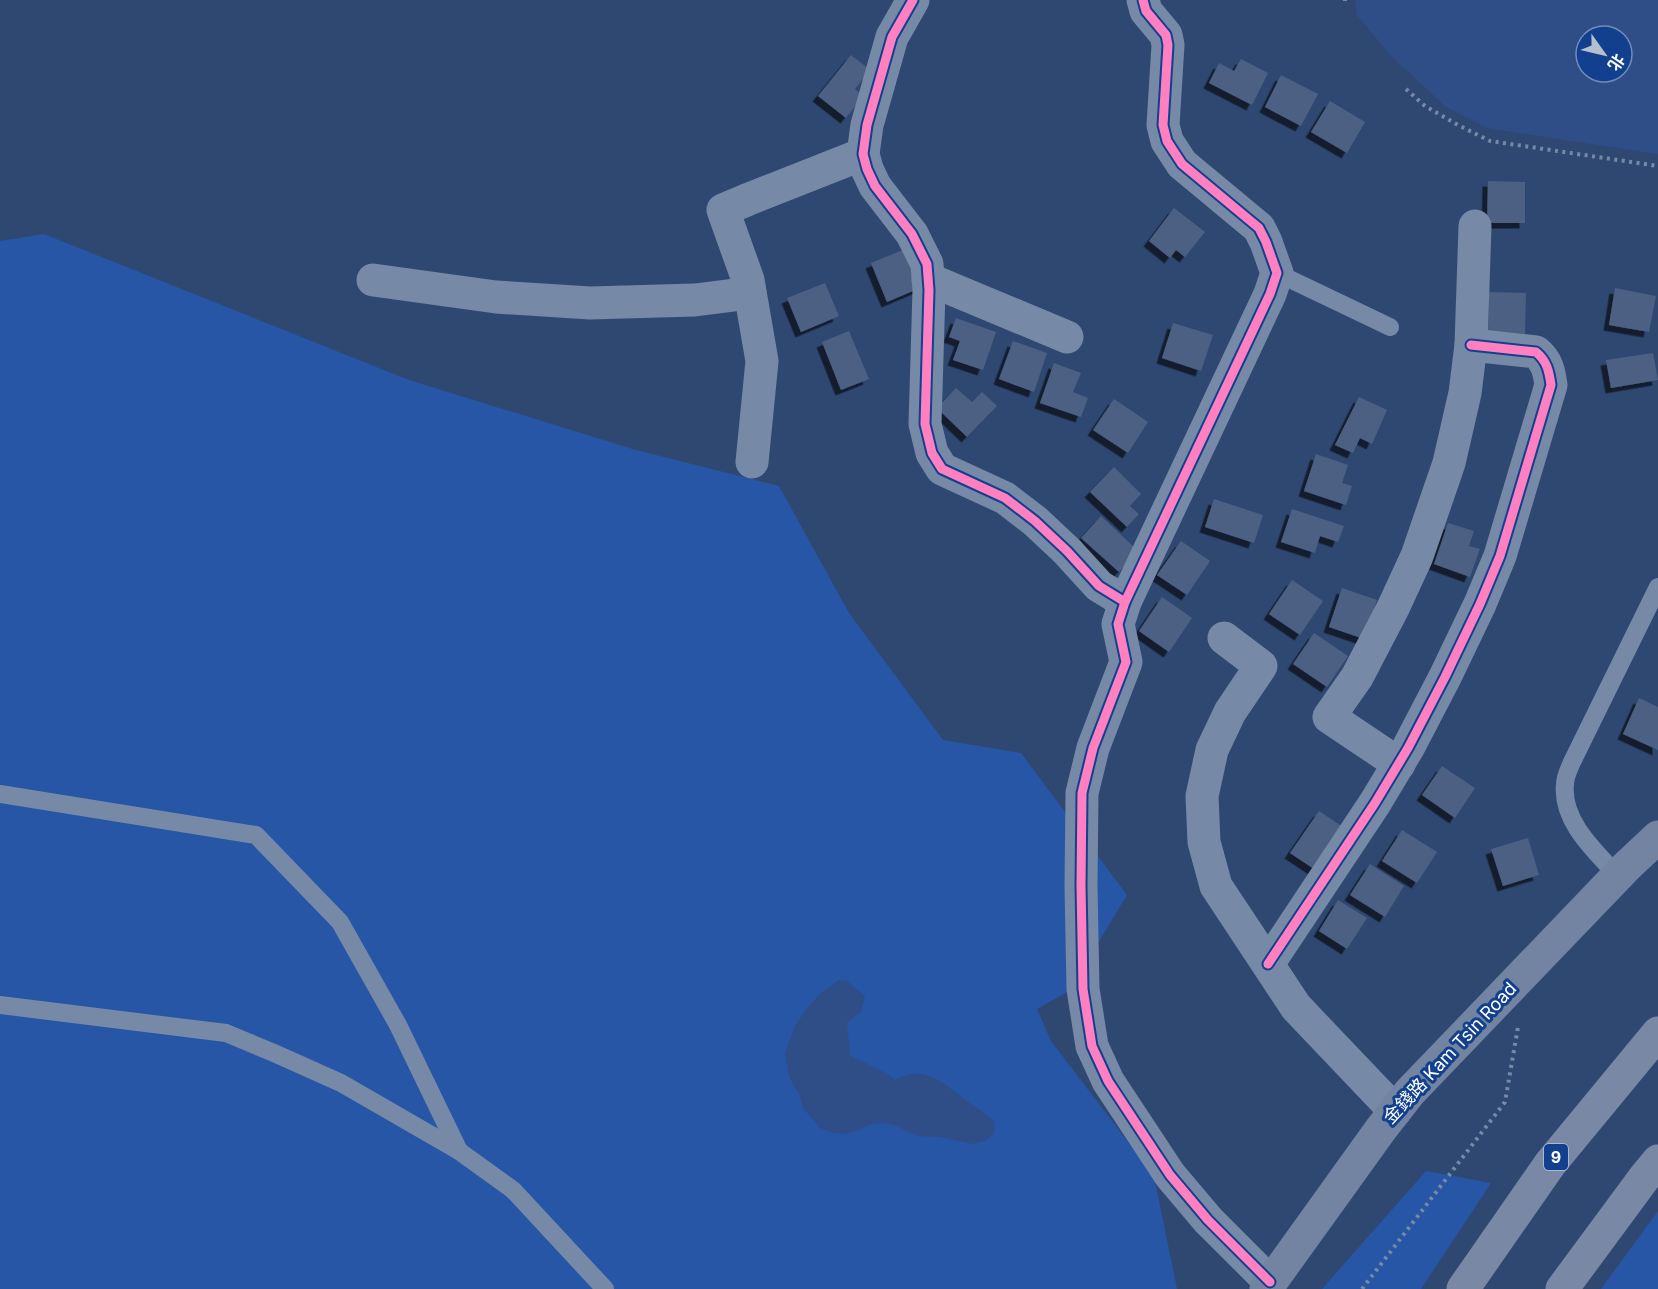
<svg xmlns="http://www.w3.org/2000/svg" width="1658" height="1289" font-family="Inter,'Noto Sans SC',sans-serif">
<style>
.green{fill:#2656a5}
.water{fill:#2f4e88;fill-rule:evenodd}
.building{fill:#4c6082;filter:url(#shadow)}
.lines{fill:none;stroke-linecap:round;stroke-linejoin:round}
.path{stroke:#7689a6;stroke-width:4;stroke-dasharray:3 4.5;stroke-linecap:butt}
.lane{stroke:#7689a6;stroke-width:18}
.street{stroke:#7689a6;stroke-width:33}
.secondary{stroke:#7284a2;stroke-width:33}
.highway{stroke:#7989a5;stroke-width:33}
.cycleway-casing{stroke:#13408e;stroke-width:13}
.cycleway{stroke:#ff80c0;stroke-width:9}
.labels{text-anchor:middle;stroke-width:6;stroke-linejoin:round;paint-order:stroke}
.shield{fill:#13408e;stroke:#b8c6dd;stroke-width:1.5}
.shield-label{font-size:16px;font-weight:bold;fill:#fff}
.street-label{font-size:18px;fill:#fff;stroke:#13408e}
</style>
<defs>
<filter id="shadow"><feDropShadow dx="-5.5" dy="5.5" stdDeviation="0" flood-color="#0009"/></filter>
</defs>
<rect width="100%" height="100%" fill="#2f4872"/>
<g class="green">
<path d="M44,234L409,380L636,450L779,486L849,613L943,740L1021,753L1127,895L1069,991L1037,1009L1051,1041L1154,1176L1177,1289H0V241Z"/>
<path d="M1426,1171L1491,1183L1421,1289H1322Z"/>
<path d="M1658,1211V1289H1601Z"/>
</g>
<g class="water">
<path d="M1355,0H1658V154L1487,128L1446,107L1389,54L1357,15ZM1586,36H1622V72H1586Z"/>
<path d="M839,980L847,981L865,996L861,1012L847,1023L850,1055C864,1064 883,1068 895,1080C926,1063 945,1085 967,1101C976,1108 986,1113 994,1121L995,1129L992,1136L985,1141L972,1144L940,1137L918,1136L894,1125L883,1123L871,1124L857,1131L843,1134L830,1132L820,1128L803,1108L800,1096L789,1077L785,1053L795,1026L807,1008L822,992Z"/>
</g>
<g class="building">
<path d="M851,55L870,70L855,89L863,96L846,118L818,96Z"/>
<path d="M1241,59L1268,73L1252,105L1209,83L1219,63L1234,71Z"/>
<path d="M1281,75L1318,94L1301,126L1265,107Z"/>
<path d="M1330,101L1365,122L1347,153L1311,132Z"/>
<path d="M1488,181L1525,182V223H1487Z"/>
<path d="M1174,208L1205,232L1185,257L1176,250L1170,258L1149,241Z"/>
<path d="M905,249L920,288L887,302L871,263Z"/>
<path d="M825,283L839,316L801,332L787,298Z"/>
<path d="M1615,288L1656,296L1649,332L1609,325Z"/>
<path d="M1489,292L1526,293L1525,334L1488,333Z"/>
<path d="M956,318L996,332L983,370L953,360L960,341L949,337Z"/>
<path d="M1173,323L1213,335L1201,371L1162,358Z"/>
<path d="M849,331L869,379L841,390L822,342Z"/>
<path d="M1013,341L1047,353L1034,392L999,379Z"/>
<path d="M1653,353L1658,380L1611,388L1606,360Z"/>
<path d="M1054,363L1081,373L1073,392L1088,398L1081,417L1040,403Z"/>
<path d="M956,388L972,402L982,392L997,406L967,437L937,408Z"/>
<path d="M1359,397L1387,410L1372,444L1360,438L1353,453L1335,445Z"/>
<path d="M1114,399L1148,422L1128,453L1093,430Z"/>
<path d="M1316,454L1348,465L1342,483L1352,486L1346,505L1304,491Z"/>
<path d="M1114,467L1141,494L1130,506L1139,514L1127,527L1090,492Z"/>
<path d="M1214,499L1263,515L1254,543L1205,527Z"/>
<path d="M1292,509L1344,526L1338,542L1320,536L1315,553L1281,542Z"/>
<path d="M1101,516L1138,551L1119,572L1081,538Z"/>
<path d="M1448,523L1474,531L1469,546L1480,549L1470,577L1434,564Z"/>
<path d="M1181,541L1210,561L1187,595L1157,575Z"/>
<path d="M1292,580L1323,601L1300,635L1269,614Z"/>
<path d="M1342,588L1377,600L1364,639L1329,627Z"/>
<path d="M1162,597L1192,618L1169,652L1139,631Z"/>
<path d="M1314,633L1348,656L1327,687L1293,664Z"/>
<path d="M1639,698L1658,707V750L1623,734Z"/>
<path d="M1442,766L1475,788L1455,818L1422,795Z"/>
<path d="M1319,811L1343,827L1314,869L1290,853Z"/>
<path d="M1402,830L1437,852L1417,883L1382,861Z"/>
<path d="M1528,838L1539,875L1503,886L1491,849Z"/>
<path d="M1370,864L1404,886L1385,917L1350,895Z"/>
<path d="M1338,900L1367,918L1347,949L1319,931Z"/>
</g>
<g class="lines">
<g class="path">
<path d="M1345,1V0"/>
<path d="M1406,89L1425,106L1458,125L1490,141L1658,166"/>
<path d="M1362,1289L1505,1102L1518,1027"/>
</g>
<g class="lane">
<path d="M1277,273L1390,327"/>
<path d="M0,794L256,835L340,922L398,1025L459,1151"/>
<path d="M1618,876C1595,851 1561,821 1565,784C1565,777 1569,769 1572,762L1658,587"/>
<path d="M0,1005L226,1033L274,1053L341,1083L459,1151L513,1190L605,1289"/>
</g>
<g class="street">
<path d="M913,0L892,37L867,125L863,154L867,169L875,186L912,234L927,264L929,290L925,424L932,453L942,469L1005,498L1035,521L1067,551L1099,586L1125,602"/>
<path d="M1143,0L1146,11L1166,35L1168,45L1163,125L1167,141L1182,164L1259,228L1266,242L1277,273L1270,294L1125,602L1118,624L1126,662L1093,748L1082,793L1081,886L1083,989L1092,1046L1108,1081L1170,1175L1208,1220L1270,1282"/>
<path d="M928,279L1067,337"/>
<path d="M373,280L496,297L590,303L695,300L750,293"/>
<path d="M752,462L762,361L748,280L723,210L749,199L863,154"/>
<path d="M1224,638L1261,666L1230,712L1212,750L1202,796L1204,842L1216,886L1296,1007L1395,1111"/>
<path d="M1399,764L1329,717L1357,677L1393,608L1417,556L1449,463L1465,393L1471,345L1475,226"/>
<path d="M1268,964L1375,803L1408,748L1445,677L1480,604L1500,556L1551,385C1549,371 1547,361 1536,352L1471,345"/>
</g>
<path class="secondary" d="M1266,1289L1381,1129L1410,1092L1626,867L1658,837"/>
<g class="highway">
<path d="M1463,1289L1550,1164L1658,1033"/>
<path d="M1562,1289L1644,1178L1658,1161"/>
</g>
<defs>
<g id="cycleway">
<path d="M913,0L892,37L867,125L863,154L867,169L875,186L912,234L927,264L929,290L925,424L932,453L942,469L1005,498L1035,521L1067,551L1099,586L1125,602"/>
<path d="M1143,0L1146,11L1166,35L1168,45L1163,125L1167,141L1182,164L1259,228L1266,242L1277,273L1270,294L1125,602L1118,624L1126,662L1093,748L1082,793L1081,886L1083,989L1092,1046L1108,1081L1170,1175L1208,1220L1270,1282"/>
<path d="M1268,964L1375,803L1408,748L1445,677L1480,604L1500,556L1551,385C1549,371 1547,361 1536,352L1471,345"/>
</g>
</defs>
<use href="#cycleway" class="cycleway-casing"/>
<use href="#cycleway" class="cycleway"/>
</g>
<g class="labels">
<rect class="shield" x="1544" y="1144" width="24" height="26" rx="4.5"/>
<g class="shield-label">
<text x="1556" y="1163">9</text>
</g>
<g class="street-label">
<text transform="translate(1450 1053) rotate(-47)" y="6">金錢路 Kam Tsin Road</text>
</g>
</g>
<g transform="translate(1604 54) rotate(124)"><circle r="28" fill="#13408e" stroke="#718cbb" stroke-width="1.5"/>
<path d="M0-4.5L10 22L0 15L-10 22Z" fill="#b6bfce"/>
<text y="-9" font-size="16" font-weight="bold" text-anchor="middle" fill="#ffffff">北</text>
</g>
</svg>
